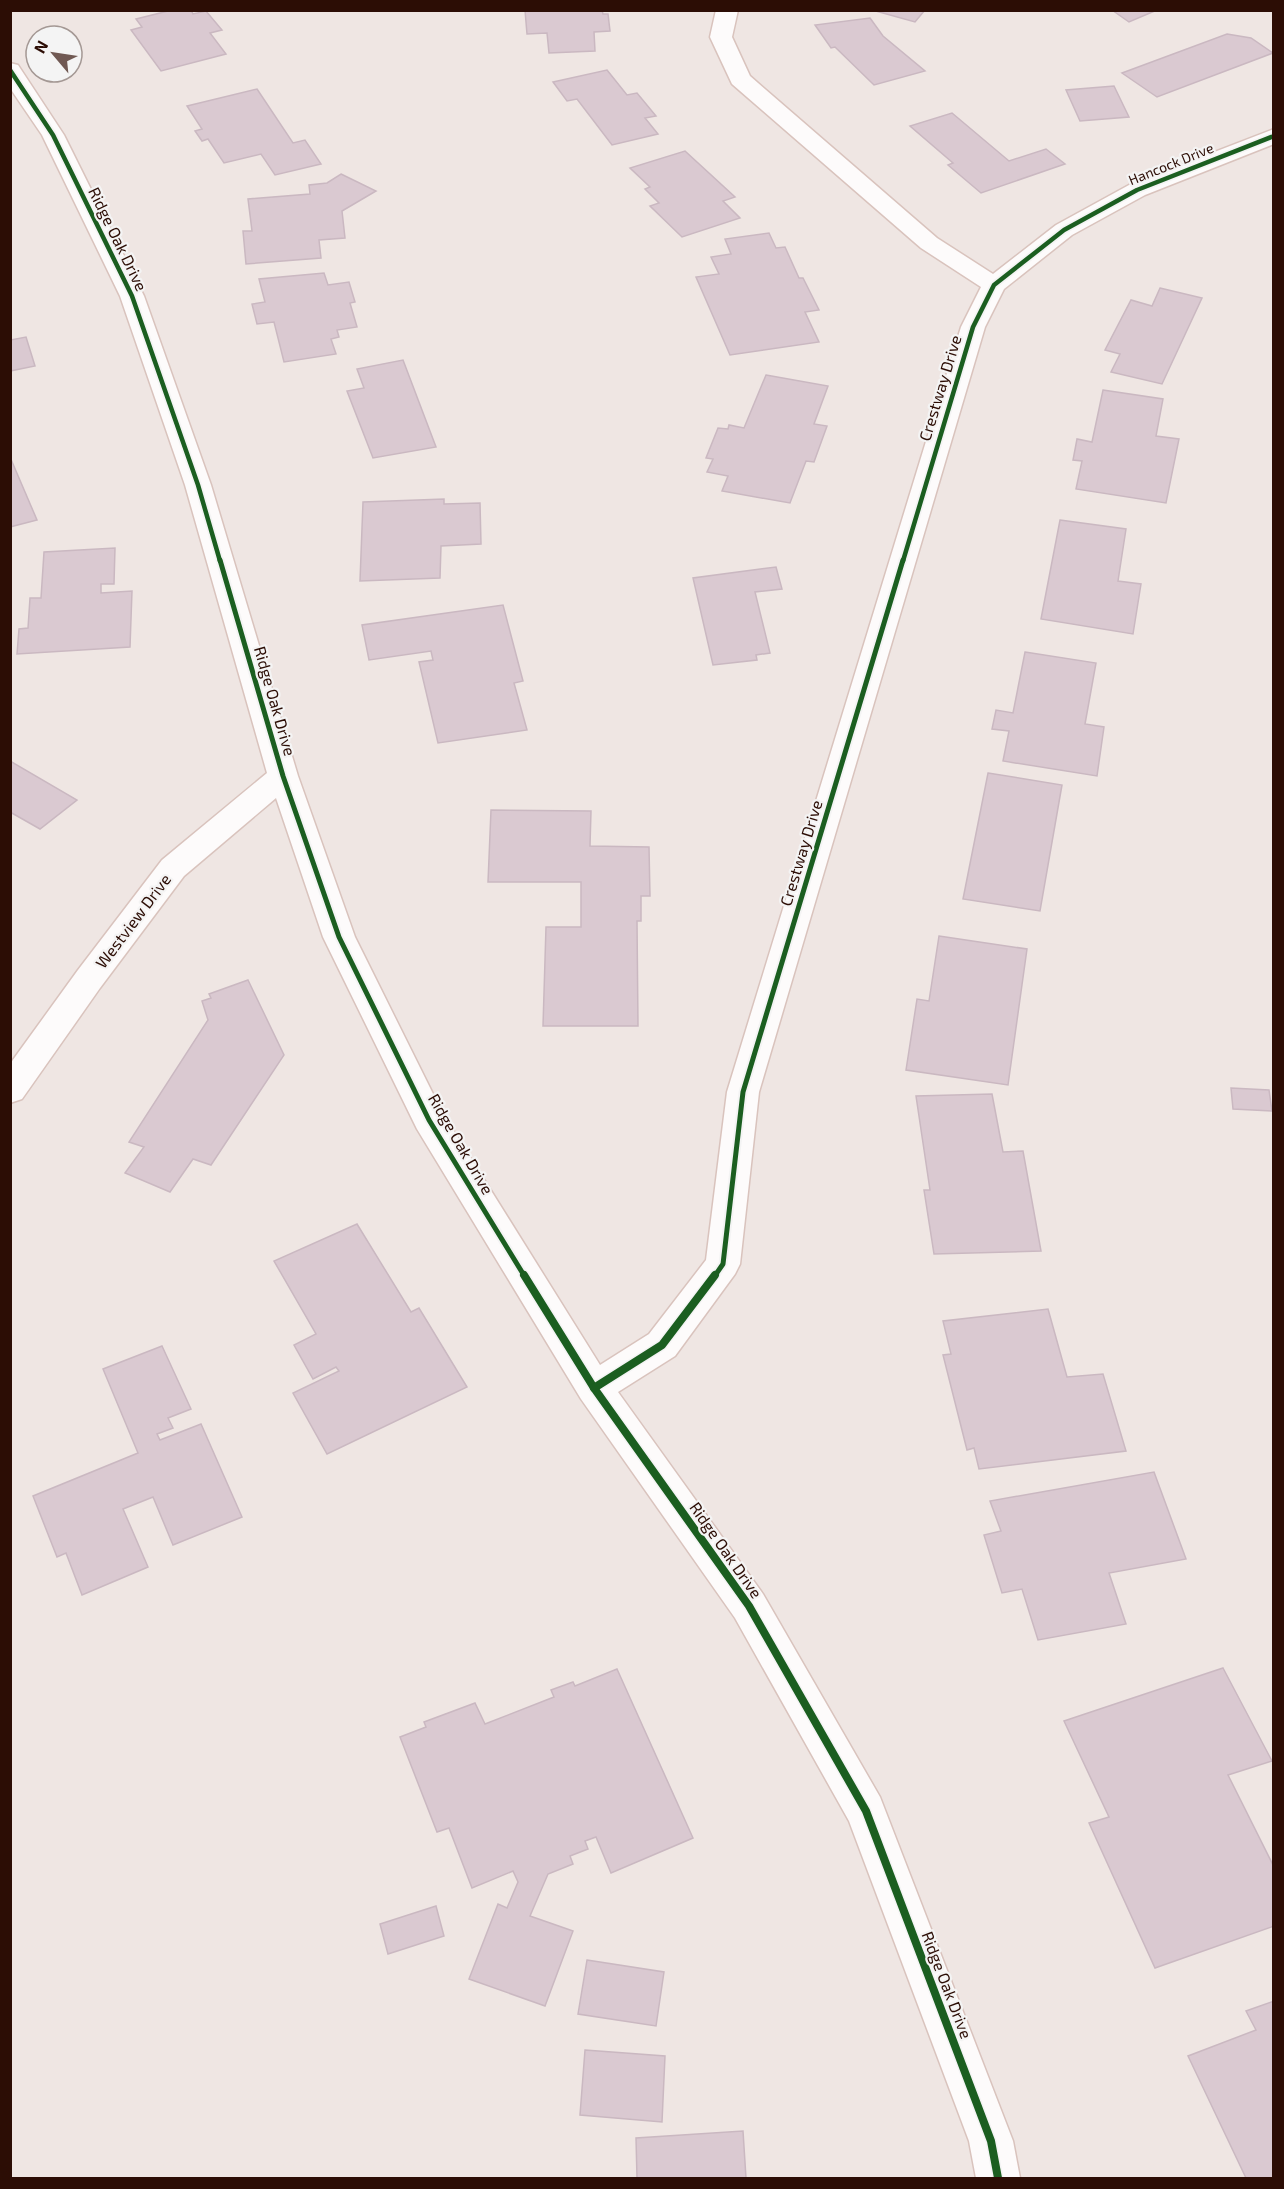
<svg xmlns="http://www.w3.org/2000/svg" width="1284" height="2189" font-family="'Exo 2',sans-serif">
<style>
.building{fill:#dac9d1;stroke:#cab8c1;stroke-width:1.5}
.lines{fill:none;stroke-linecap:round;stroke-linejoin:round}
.minor-casing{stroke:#d9c3bd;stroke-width:3}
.minor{fill:#fdfbfb;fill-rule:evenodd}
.cycleway-far2-casing{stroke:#f4f4f4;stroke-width:8}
.cycleway-far1-casing{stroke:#f4f4f4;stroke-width:9}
.cycleway-casing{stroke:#f4f4f4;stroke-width:11}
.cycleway-far2{stroke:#1b5e20;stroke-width:4.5}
.cycleway-far1{stroke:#1b5e20;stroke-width:5}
.cycleway{stroke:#1b5e20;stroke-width:8}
.labels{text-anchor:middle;stroke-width:4.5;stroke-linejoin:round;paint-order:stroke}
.far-street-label{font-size:14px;fill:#2c0d05;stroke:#f4f4f4}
.street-label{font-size:16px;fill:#2c0d05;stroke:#f4f4f4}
</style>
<rect width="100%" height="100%" fill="#efe6e3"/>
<g class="building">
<path d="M172,10H191L193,14L206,11L222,30L210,33L226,54L161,71L131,30L142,27L136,19Z"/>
<path d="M525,10H602L603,14H608L610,31L594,32L595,51L549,53L547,33L527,34Z"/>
<path d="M872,10H925L915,22Z"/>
<path d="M1112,10H1157L1129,22Z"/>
<path d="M870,18L883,36L925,71L874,85L835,47L831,48L815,25Z"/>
<path d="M1227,34L1251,38L1273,53L1157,97L1122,73Z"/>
<path d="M607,70L627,95L637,93L656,116L645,118L658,134L612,145L577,99L567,101L553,82Z"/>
<path d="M1114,86L1129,117L1080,121L1066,90Z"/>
<path d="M257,89L293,143L305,140L321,164L275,175L261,154L224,163L208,139L202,141L195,131L202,129L187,106Z"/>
<path d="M952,113L1009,161L1046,149L1065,164L981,193L948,165L953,163L910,126Z"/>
<path d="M685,151L735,197L723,201L740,218L682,237L650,206L659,203L645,189L650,187L630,168Z"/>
<path d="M341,174L376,191L342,211L345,238L319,240L321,258L246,264L243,231H252L248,199L310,194L309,185L327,183Z"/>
<path d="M769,233L776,248L785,247L799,278H803L819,310L805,312L819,342L730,355L696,277L719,274L711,257L731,254L725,239Z"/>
<path d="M324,273L328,285L349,282L355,302L350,303L357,327L337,330L339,337L331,339L336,354L284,362L274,322L257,324L252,304L265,302L259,279Z"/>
<path d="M1160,288L1202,298L1162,384L1111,372L1120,354L1105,350L1131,300L1152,306Z"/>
<path d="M26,337L35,366L10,371V340Z"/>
<path d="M403,360L436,447L373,458L347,391L364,388L357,369Z"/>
<path d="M766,375L828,386L814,424L827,426L814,462L806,461L790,503L722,491L728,476L707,472L713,459L706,458L718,428L728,429L729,425L744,428Z"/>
<path d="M1103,390L1163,399L1156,436L1179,439L1166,503L1076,489L1082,461L1073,460L1077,439L1092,442Z"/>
<path d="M10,457L37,520L10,527Z"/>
<path d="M444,499V504L480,503L481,544L441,546L440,578L360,581L363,502Z"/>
<path d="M1060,520L1126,529L1118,581L1141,584L1133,634L1041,619Z"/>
<path d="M115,548L114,584H101V593L132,591L130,647L17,654L19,629L28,628L30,598H41L44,552Z"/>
<path d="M776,567L782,589L755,592L770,653L756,655L757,660L713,665L693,578Z"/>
<path d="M503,605L523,681L514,683L527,730L438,743L419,662L433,660L431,651L369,660L362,625Z"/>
<path d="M1025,652L1096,663L1085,724L1104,727L1097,776L1003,761L1009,731L992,729L996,710L1013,713Z"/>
<path d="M10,761L77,800L40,829L10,812Z"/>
<path d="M988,773L1062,785L1040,911L963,899Z"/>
<path d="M491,810L591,811L590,846L649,847L650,896H641V921H637L638,1026H543L546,927H581V882H488Z"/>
<path d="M939,936L1027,949L1008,1085L906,1070L917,999L929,1001Z"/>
<path d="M248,980L284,1055L211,1165L193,1159L170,1192L125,1173L144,1147L129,1142L208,1020L202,1001L211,998L209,994Z"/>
<path d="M1231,1088L1269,1090L1272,1111L1233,1109Z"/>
<path d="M992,1094L1003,1152L1023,1151L1041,1251L934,1254L924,1190H930L916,1096Z"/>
<path d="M357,1224L411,1312L419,1308L467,1387L327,1454L293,1393L339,1371L336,1367L313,1379L294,1345L316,1334L274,1261Z"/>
<path d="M1048,1309L1067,1377L1103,1374L1126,1451L979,1469L974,1448L967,1450L943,1355L951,1354L943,1321Z"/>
<path d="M162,1346L191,1409L168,1418L173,1428L157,1434L160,1440L201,1424L242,1517L173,1545L153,1497L123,1509L148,1567L82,1595L66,1553L57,1557L33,1496L138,1453L103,1369Z"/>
<path d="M1154,1472L1186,1559L1109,1573L1126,1624L1038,1640L1022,1589L1002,1593L984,1535L1001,1531L990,1501Z"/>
<path d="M1223,1668L1272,1761L1228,1775L1274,1867V1926L1155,1968L1089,1823L1109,1817L1064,1721Z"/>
<path d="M617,1669L693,1838L611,1873L596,1837L585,1841L588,1849L570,1856L573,1864L548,1874L530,1916L573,1931L545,2006L469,1979L498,1904L507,1908L518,1882L513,1871L472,1888L449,1828L437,1832L400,1737L426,1727L424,1722L475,1703L485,1724L554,1697L551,1690L573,1682L575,1686Z"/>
<path d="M436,1906L444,1936L388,1954L380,1924Z"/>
<path d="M587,1960L664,1972L656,2026L578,2014Z"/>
<path d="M1274,2001V2178H1246L1188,2056L1256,2030L1246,2011Z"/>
<path d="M585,2050L665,2056L662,2122L580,2115Z"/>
<path d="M743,2131L746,2178H637L636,2138Z"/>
</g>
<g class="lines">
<defs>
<path id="minor" d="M716,10H738L732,37L750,76L937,238L993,274L1056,225L1129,185L1274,129V144L1145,195L1072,235L1004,289L985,327L759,1092L740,1264L735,1274L675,1356L618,1392L763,1594L880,1797L1013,2141L1020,2178H976L969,2141L849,1821L735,1618L581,1399L417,1129L323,937L276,798L184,876L100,988L22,1099L10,1103V1064L78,970L162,860L267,773L185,485L120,296L42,135L10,88V63L18,65L64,135L144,296L211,485L298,776L355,937L442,1112L600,1365L649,1334L706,1260L727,1092L961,327L981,287L921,248L732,84L710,37Z"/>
</defs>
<use href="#minor" class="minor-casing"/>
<use href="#minor" class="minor"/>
<defs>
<g id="cycleway-far2">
<path d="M10,70L53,135L132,296L198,485L220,561"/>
<path d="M903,561L973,327L994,285L1064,230L1137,190L1274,136"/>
</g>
<g id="cycleway-far1">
<path d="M220,560L283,776L339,937L429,1120L525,1277"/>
<path d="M714,1277L723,1264L743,1092L903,560"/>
</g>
<g id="cycleway">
<path d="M524,1275L594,1388L749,1606L866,1811L991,2141L998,2178"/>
<path d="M594,1388L662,1345L715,1275"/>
</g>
</defs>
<use href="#cycleway-far2" class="cycleway-far2-casing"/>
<use href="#cycleway-far1" class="cycleway-far1-casing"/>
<use href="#cycleway" class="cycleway-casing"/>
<use href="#cycleway-far2" class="cycleway-far2"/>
<use href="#cycleway-far1" class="cycleway-far1"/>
<use href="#cycleway" class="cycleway"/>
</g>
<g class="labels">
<g class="far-street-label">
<text transform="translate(1171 164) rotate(-22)" y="5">Hancock Drive</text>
</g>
<g class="street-label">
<text transform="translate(118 239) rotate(64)" y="6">Ridge Oak Drive</text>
<text transform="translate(940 388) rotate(-73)" y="6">Crestway Drive</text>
<text transform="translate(275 701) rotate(74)" y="6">Ridge Oak Drive</text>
<text transform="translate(801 853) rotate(-73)" y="6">Crestway Drive</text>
<text transform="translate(133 921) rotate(-53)" y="6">Westview Drive</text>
<text transform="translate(461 1144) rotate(60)" y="6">Ridge Oak Drive</text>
<text transform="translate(726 1550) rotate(55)" y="6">Ridge Oak Drive</text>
<text transform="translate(947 1985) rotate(69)" y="6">Ridge Oak Drive</text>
</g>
</g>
<rect width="1284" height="2189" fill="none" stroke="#2c0d05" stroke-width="24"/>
<g transform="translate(54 54) rotate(299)"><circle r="28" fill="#f4f4f4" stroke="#a49894" stroke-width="1.5"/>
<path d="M0-4.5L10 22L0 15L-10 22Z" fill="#705953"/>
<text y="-9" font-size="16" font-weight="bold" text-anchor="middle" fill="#2c0d05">N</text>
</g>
</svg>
